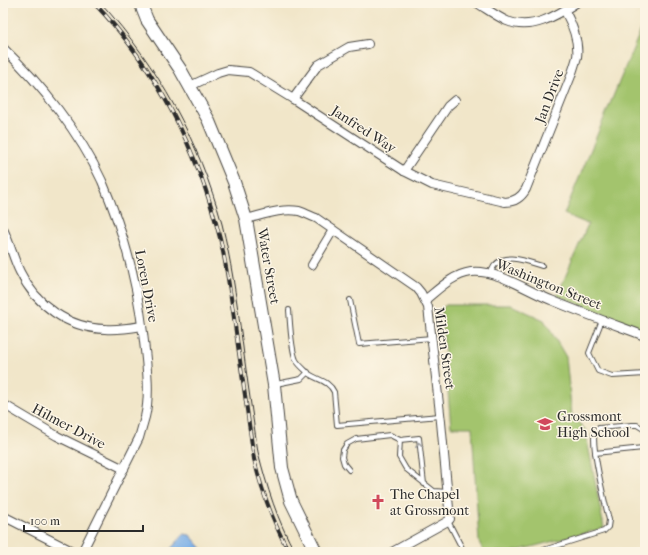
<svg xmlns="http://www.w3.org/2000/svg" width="648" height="555" font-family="'IM FELL French Canon',serif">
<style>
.green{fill:#a3c46d;stroke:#67784c}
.water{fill:#79aee7;stroke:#526c89}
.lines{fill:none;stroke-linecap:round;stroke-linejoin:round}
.lane-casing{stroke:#494743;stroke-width:6}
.street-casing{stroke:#494743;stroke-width:10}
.secondary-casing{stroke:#494743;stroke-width:14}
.lane{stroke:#fff;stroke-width:4}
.street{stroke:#fff;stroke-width:8}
.secondary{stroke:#fff;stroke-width:12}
.tram{stroke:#2b2b2b;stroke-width:1}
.rail-casing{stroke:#2b2b2b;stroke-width:4}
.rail{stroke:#fcf5e5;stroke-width:2.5;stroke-dasharray:8;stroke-linecap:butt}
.oneway{stroke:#a0a0a0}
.labels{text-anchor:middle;stroke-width:3;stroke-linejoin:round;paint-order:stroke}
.street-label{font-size:14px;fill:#2b2b2b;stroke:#fcf5e5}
.poi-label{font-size:14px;fill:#2b2b2b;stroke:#fcf5e5;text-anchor:start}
</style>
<rect width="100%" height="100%" fill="#fcf5e5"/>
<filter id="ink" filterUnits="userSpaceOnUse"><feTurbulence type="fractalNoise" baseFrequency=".025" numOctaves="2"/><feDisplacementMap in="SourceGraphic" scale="8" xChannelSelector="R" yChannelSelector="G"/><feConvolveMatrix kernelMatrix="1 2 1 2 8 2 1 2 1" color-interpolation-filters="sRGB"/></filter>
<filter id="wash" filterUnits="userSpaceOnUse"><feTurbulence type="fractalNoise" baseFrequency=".012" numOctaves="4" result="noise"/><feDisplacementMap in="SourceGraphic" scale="16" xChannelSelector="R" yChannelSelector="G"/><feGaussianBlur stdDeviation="0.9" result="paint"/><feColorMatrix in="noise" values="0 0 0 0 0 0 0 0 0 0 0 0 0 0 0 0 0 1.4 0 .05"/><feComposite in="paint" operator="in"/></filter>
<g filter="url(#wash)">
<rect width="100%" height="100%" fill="#f1e6c9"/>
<g class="green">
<path d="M645,20V330L557,296L588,224L564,214Z"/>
<path d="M446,305H511L544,320L566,357L572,416L585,429L604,528L512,552H484L479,542L472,427H451L441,309Z"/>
</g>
<path class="water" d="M184,534L190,535L205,552H168Z"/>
</g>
<g filter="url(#ink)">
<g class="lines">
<defs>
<g id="lane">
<path d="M490,273C492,271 493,267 495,265C507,252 528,262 542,266"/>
<path d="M350,300L359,344L432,338"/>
<path d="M289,310C290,322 291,349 296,360C298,364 305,370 309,374C318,380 329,381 334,392L337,425L440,416"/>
<path d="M602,320L589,353L598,371L612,376L645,374"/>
<path d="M276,384L301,379L308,372"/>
<path d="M595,453L643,448L645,446"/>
<path d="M349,470L344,464L342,457L343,450L347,444L356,439L390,435L400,440"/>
<path d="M424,484L419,438L400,440L399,457L406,469L434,491L447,492"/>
<path d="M448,521L464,552"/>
<path d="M537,552L604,531L608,527L609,520C605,502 590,444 595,430L599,428L632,425H637L645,430"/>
</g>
<g id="street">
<path d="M477,3C487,9 496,16 507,21C531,31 556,16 576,3"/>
<path d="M3,48C41,84 80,133 102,181C123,230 137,281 143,333C146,359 151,392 145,417C143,424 141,431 139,438L82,552"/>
<path d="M190,86L218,73L228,70L249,72L293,99L404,171L432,185L505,202C514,202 521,198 526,189L571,76C573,70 575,64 577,57C579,42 572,24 565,11"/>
<path d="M293,99L318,65L349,47L368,44"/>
<path d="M404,171L448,106L455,100"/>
<path d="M246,219C263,215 281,208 299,211C305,213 311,216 316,218L416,287L421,293L428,307L441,422L450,519L448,521L392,552"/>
<path d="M3,229C10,243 13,258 20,272C36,305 68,328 105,329C118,330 130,328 142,326"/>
<path d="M312,265L333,230"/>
<path d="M425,300C439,289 452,275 471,272C497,269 527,291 551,300C582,313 613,324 645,336"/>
<path d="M3,404L57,436L124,469"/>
<path d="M3,516L74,552"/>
</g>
<path id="secondary" d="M141,3L143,10L147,20L180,69L208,119L234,182L246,219L274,385L282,468L291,501L316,552"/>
</defs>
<use href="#lane" class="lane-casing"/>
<use href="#street" class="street-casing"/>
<use href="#secondary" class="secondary-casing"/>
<use href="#lane" class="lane"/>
<use href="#street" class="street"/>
<use href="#secondary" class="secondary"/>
<path class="tram" d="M101,3C159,67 199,141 222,224C231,260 236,296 241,332C246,372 252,412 258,452C267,487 277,520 295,552"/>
<defs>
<path id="rail" d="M94,3C157,68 198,151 220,238C228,271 232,305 237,339C243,379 248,419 254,459C262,492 273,522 289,552"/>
</defs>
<use href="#rail" class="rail-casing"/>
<use href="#rail" class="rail"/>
</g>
<defs><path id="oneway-chevron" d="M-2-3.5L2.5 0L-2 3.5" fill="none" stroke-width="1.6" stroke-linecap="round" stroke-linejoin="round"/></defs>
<use class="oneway" href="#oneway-chevron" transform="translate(419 445) rotate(-97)"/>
</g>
<defs>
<symbol id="school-bare" viewBox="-9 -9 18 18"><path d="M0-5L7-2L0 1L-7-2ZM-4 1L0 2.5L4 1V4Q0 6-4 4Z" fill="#d1495b" stroke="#fcf5e5" stroke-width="2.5" paint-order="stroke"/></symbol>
<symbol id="church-bare" viewBox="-9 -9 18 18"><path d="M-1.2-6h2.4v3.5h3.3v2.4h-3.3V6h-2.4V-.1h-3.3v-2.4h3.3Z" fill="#d1495b" stroke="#fcf5e5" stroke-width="2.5" paint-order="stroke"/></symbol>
</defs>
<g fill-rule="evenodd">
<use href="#school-bare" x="534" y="413" width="22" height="22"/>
<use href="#church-bare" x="367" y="491" width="22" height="22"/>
</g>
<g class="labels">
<g class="street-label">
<text transform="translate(549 96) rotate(-69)" y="5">Jan Drive</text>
<text transform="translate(364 129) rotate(33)" y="5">Janfred Way</text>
<text transform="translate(269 266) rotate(80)" y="5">Water Street</text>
<text transform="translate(549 284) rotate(22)" y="5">Washington Street</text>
<text transform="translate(147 286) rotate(79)" y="5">Loren Drive</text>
<text transform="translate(445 348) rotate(82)" y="5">Milden Street</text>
<text transform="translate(69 426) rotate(28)" y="5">Hilmer Drive</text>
</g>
<g class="poi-label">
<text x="557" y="421">Grossmont<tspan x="557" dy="16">High School</tspan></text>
<text x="390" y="499">The Chapel<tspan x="390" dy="16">at Grossmont</tspan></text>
</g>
</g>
<rect width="648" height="555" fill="none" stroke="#fcf5e5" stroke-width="16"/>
<path d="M24 525v6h119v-6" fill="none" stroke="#2b2b2b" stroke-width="2"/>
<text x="30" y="525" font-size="12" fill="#2b2b2b" stroke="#fcf5e5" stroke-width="3" paint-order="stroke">100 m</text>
</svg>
